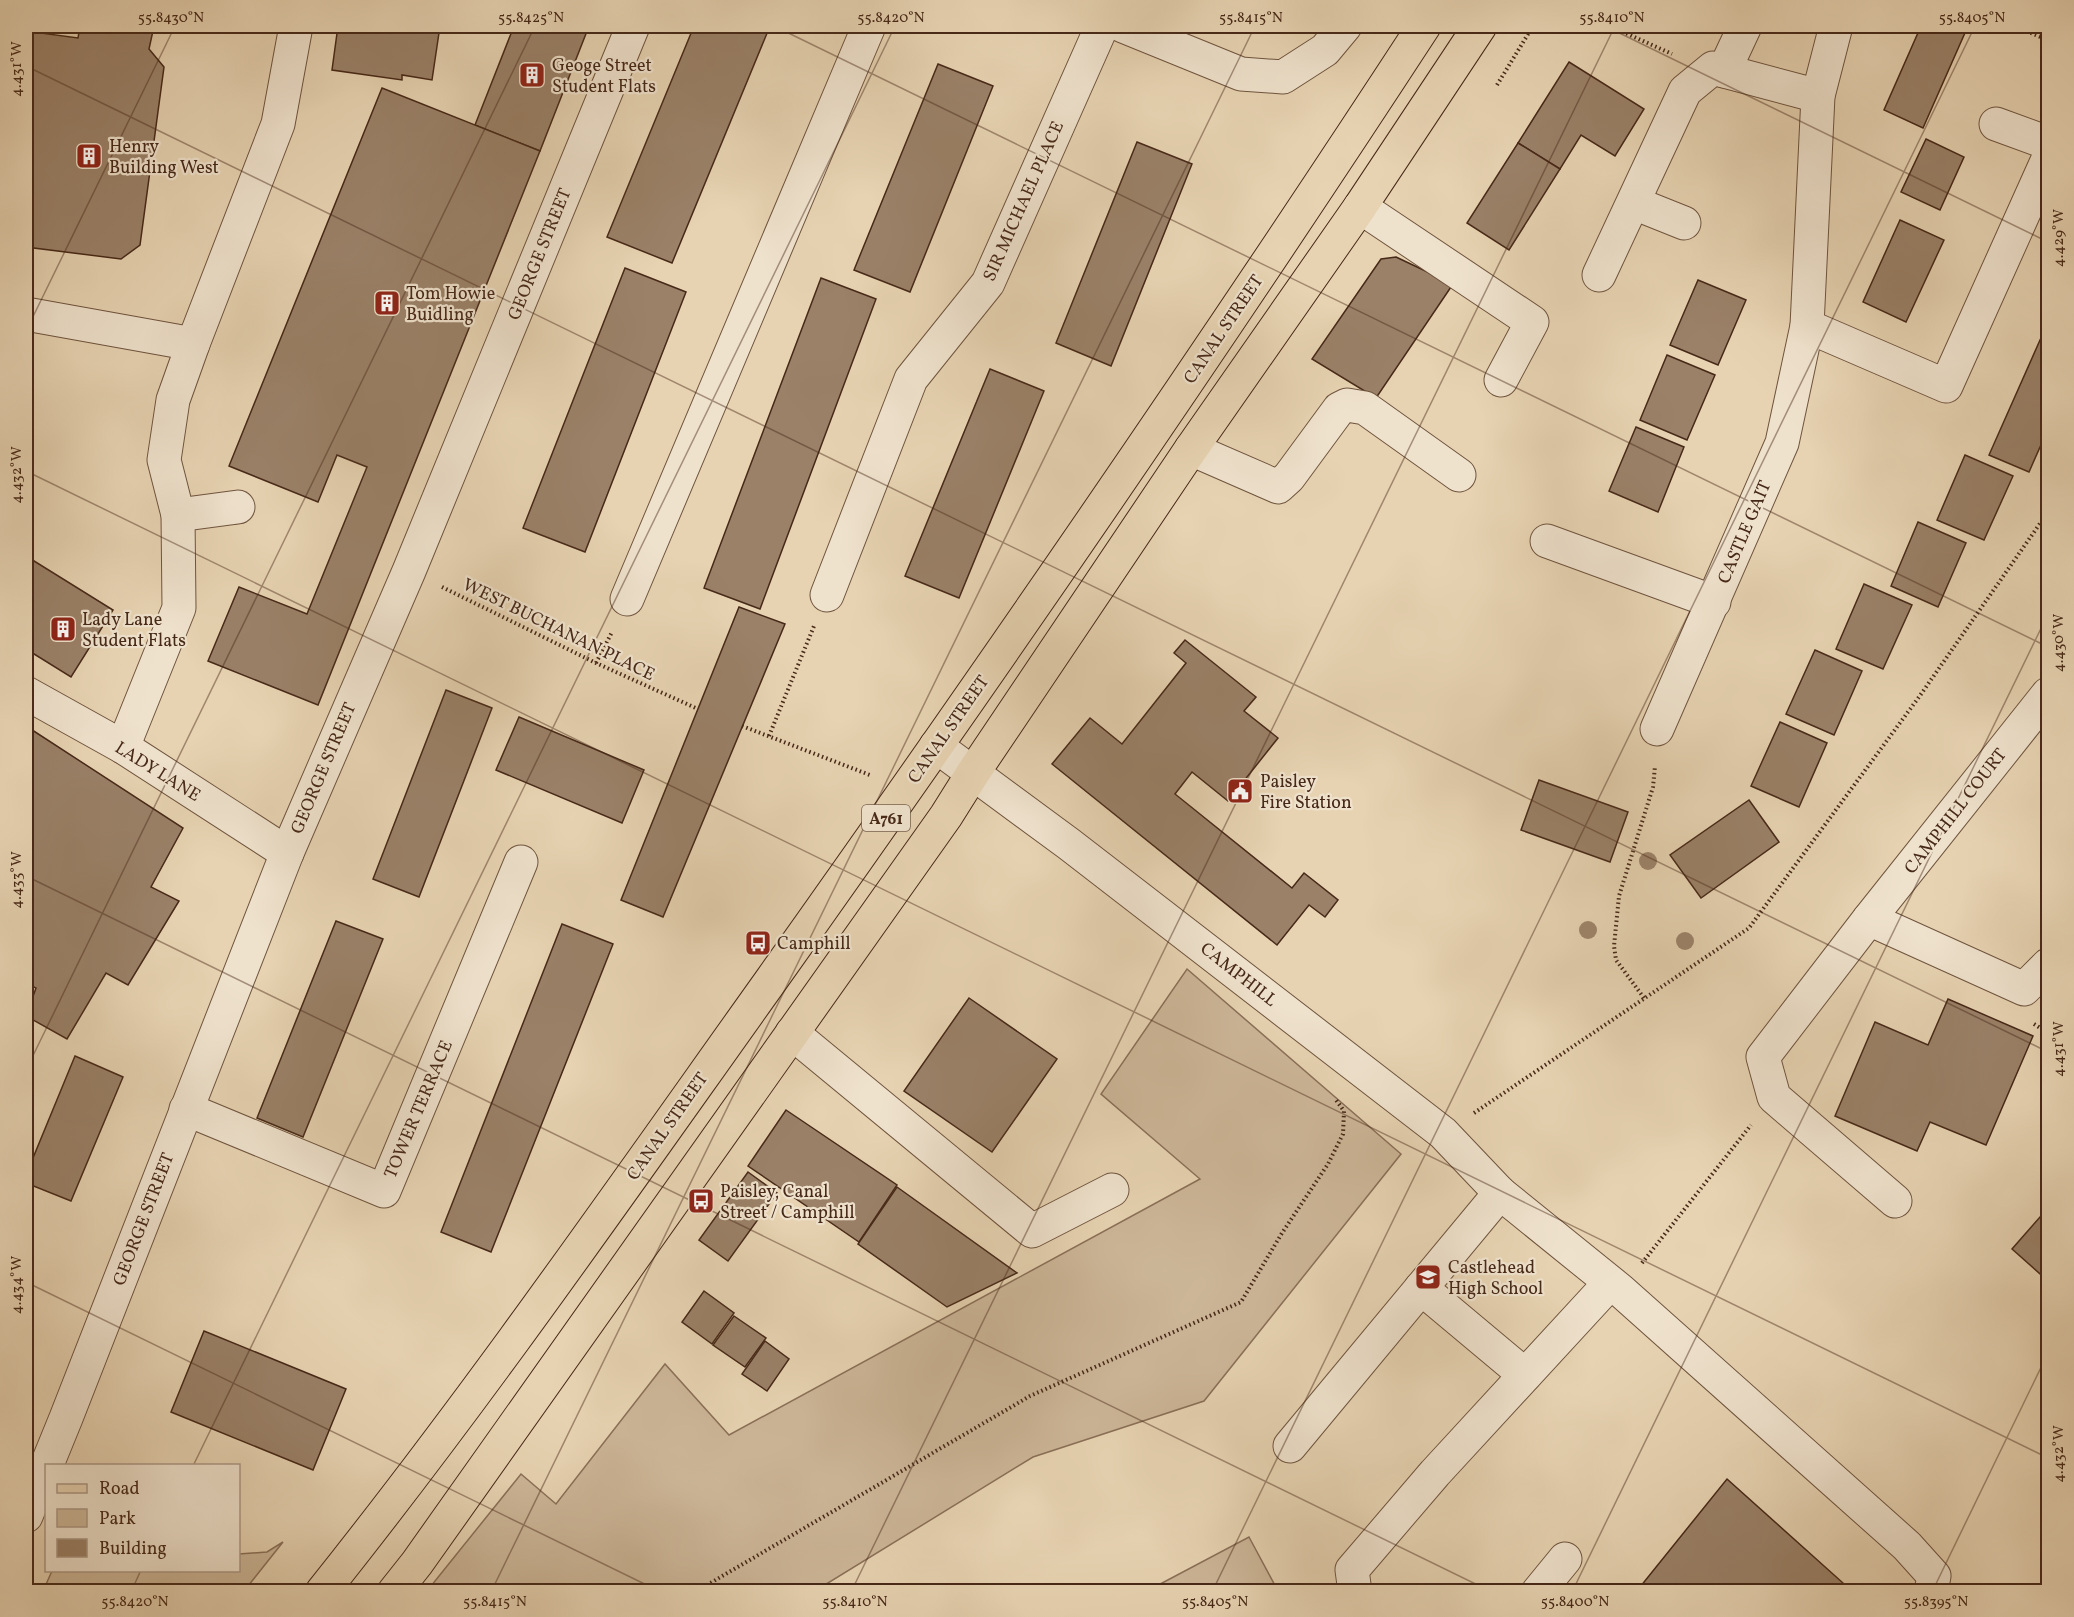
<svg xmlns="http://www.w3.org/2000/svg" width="2074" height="1617" font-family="Vollkorn,serif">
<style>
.green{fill:#ccb698;stroke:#8a7058;stroke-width:1.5}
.building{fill:#9a8168;stroke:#472918;stroke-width:1.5}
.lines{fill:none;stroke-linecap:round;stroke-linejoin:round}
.minor-casing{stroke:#6f543e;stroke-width:35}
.major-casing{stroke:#472918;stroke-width:35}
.path{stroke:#472918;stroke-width:4;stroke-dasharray:1.5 3;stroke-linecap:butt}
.minor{stroke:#efe2cd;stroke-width:33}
.major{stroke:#e7d3b2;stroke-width:33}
.tree{fill:#9e856c}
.ticks{fill:none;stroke:#472918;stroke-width:1.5;stroke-opacity:0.45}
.labels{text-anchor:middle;stroke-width:4.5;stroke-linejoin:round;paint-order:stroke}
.shield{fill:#efe2cd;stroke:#79604e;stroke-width:1.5}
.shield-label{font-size:16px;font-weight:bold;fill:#472918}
.poi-label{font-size:18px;fill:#472918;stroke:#efe2cd;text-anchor:start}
.street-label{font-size:18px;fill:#472918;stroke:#efe2cd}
.neatline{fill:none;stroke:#472918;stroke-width:2}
.ticks-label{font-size:15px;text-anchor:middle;fill:#472918}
</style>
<rect width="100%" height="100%" fill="#e7d3b2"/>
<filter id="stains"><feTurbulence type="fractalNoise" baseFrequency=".00333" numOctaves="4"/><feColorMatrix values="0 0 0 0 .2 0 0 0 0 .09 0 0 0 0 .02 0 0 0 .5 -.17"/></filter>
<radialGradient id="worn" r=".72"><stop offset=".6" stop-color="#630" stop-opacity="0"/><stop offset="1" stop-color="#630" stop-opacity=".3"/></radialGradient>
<g class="green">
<path d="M1187,969L1401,1154L1204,1401L1033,1457L815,1591H427L521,1474L556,1504L665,1364L729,1435L1200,1179L1101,1094Z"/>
<path d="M1249,1537L1278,1591H1147Z"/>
<path d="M283,1542L244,1591H43L52,1571L238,1570L239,1554L267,1552Z"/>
</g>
<g class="building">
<path d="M80,26H154L149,49L164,67L140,245L121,259L26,247V31L78,38Z"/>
<path d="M338,26H440L432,80L402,75V80L332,70Z"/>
<path d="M514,26H589L540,151L475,125Z"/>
<path d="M694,26H770L672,263L607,237Z"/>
<path d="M1921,26H1968L1923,128L1884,110Z"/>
<path d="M1569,62L1644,109L1615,156L1581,135L1560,169L1518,143Z"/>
<path d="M938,64L993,86L910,292L854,270Z"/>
<path d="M382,88L540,151L318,705L208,661L239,587L307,614L367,467L337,455L318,502L229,466Z"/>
<path d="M1926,139L1964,157L1940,210L1901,192Z"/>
<path d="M1137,142L1192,164L1111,366L1056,343Z"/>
<path d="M1518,143L1560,169L1509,250L1467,223Z"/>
<path d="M1900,220L1944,240L1906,322L1863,302Z"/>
<path d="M1396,257L1453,284L1376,398L1312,359L1381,259Z"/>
<path d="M625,268L686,292L585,552L523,528Z"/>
<path d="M821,278L876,299L760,609L704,588Z"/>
<path d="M1698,280L1746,300L1718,365L1670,345Z"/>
<path d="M2048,322V429L2029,472L1989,455Z"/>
<path d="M1667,355L1715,375L1687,440L1640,420Z"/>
<path d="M990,369L1044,391L959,598L905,576Z"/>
<path d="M1636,427L1684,447L1658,512L1609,491Z"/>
<path d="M1965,455L2013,476L1984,540L1937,520Z"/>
<path d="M1918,522L1966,543L1938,607L1891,586Z"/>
<path d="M26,556L113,610L71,677L26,649Z"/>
<path d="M1864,584L1912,605L1883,669L1836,649Z"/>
<path d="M739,607L785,624L663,917L621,900Z"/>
<path d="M1185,640L1256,697L1244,711L1278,738L1228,801L1192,772L1175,794L1292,888L1304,873L1338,900L1325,917L1309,905L1277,945L1052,764L1090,718L1122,744L1186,663L1174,653Z"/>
<path d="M1815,650L1862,671L1834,735L1786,714Z"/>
<path d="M446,690L492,708L419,897L373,879Z"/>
<path d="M519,717L644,770L622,823L496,770Z"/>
<path d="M1780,722L1827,743L1799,807L1751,786Z"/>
<path d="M26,726L183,828L151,887L179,901L128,985L106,973L67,1039L26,1016L36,988L26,983Z"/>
<path d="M1539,780L1628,812L1610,862L1521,830Z"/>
<path d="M1749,800L1779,842L1701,898L1670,855Z"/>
<path d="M336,921L383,939L303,1137L257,1118Z"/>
<path d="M562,924L613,944L491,1252L441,1232Z"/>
<path d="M969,998L1057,1059L992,1152L904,1091Z"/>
<path d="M1948,999L2033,1036L1986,1145L1930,1122L1917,1151L1835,1116L1875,1022L1928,1045Z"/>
<path d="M75,1056L123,1077L71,1201L26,1183V1175Z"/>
<path d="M786,1110L897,1185L859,1242L748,1166Z"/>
<path d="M748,1172L777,1193L728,1261L699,1240Z"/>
<path d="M897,1187L1017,1273L947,1307L858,1244Z"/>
<path d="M2048,1208V1281L2012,1249Z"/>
<path d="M704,1291L734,1313L712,1344L682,1322Z"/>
<path d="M734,1316L766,1338L745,1367L713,1345Z"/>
<path d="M204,1331L346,1389L313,1470L171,1412Z"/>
<path d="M765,1341L789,1359L767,1391L742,1374Z"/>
<path d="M1727,1479L1843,1583L1836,1592H1636Z"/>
</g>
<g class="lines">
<defs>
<g id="minor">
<path d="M1123,26L1241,74L1283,77L1325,50L1345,26"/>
<path d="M1836,26L1818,96L1807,326L1946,386L2048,159"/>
<path d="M1724,71L1745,26"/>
<path d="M1996,124L2048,143"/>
<path d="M1634,203L1684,223"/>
<path d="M1360,207L1532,322L1501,380"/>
<path d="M1599,275L1685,91L1713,68L1818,96"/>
<path d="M26,314L193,344"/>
<path d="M1191,449L1278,487L1289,477L1339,409L1347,405L1365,408L1459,475"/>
<path d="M178,515L238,507"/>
<path d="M1547,541L1714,602"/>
<path d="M827,595L911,379L988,283L1102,26"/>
<path d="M627,599L869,26"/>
<path d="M26,693L123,747L287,853"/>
<path d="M1657,729L1782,443L1807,326"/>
<path d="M936,746L1069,844L1443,1133L1500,1193L1620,1290L1907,1546L1934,1576L1931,1592"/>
<path d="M123,747L179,608L178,515L164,460L173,400L193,344L278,124L296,26"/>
<path d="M1869,919L2024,989L2048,965"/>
<path d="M792,1033L1032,1231L1112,1190"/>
<path d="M186,1109L384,1191L521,862"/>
<path d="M1895,1201L1774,1097L1763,1057L1869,919L2048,694"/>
<path d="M1421,1288L1525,1375"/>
<path d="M1290,1446L1500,1193"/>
<path d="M26,1516L66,1418L287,853L409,571L633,26"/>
<path d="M1355,1592L1352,1570L1435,1473L1610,1283"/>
<path d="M1538,1592L1565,1559"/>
</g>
<g id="major">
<path d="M322,1592C480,1394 625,1185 772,979C995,665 1214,348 1424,26"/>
<path d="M394,1592L417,1563L946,816L973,773L1191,449L1360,207L1480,26"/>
</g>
</defs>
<use href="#minor" class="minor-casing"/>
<use href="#major" class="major-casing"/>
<g class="path">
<path d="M1610,26L1672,54"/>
<path d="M2014,26L2048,40"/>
<path d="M1497,85L1533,26"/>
<path d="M442,587L596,663L698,709"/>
<path d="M596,663L612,632"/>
<path d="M742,726L870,775"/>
<path d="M769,736L814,626"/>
<path d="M1644,998L1616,960L1614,946L1619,896L1653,787L1655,766"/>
<path d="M2034,1024L2048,1033"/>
<path d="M1474,1113L1749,928L1919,697L2048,512"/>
<path d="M1642,1263L1751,1125"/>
<path d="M695,1592L1030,1396L1241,1302L1282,1233L1328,1164L1343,1134L1344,1111L1336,1100"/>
</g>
<use href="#minor" class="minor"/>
<use href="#major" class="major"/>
</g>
<g class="tree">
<circle cx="1648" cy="861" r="9"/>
<circle cx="1588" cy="930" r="9"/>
<circle cx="1685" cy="941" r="9"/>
</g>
<path class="ticks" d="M774,26L2048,647M1605,26L2048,242M26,66L2048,1052M26,331L175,26M26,471L2048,1458M26,876L1492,1592M26,1070L535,26M26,1282L661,1592M193,1466L895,26M131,1592L141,1570M491,1592L1255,26M851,1592L1615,26M1212,1592L1975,26M1572,1592L2048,614M1932,1592L2048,1353"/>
<defs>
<symbol id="building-square" viewBox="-11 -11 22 22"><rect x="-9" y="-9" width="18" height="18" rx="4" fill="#8f2418" stroke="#efe2cd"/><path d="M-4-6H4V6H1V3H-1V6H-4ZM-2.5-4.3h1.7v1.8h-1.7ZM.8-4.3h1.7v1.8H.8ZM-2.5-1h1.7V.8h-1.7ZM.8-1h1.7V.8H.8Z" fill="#fff"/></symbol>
<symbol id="civic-square" viewBox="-11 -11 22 22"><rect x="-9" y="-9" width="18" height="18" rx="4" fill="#8f2418" stroke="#efe2cd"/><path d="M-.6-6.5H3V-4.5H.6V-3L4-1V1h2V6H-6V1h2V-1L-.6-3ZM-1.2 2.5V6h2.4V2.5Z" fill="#fff"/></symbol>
<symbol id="bus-square" viewBox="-11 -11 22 22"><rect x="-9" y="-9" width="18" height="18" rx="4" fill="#8f2418" stroke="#efe2cd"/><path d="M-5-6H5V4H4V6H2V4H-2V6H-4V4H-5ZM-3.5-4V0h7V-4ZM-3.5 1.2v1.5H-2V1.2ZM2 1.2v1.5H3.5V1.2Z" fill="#fff"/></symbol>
<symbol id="school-square" viewBox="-11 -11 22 22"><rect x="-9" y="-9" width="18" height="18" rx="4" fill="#8f2418" stroke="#efe2cd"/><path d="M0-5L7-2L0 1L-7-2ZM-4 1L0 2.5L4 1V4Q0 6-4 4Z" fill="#fff"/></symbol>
</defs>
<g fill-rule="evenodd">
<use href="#building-square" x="517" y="60" width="30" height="30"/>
<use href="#building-square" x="74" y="141" width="30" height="30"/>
<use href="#building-square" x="372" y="288" width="30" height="30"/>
<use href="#building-square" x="48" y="614" width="30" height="30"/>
<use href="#civic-square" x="1225" y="776" width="30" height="30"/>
<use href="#bus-square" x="743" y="928" width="30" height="30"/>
<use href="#bus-square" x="686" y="1186" width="30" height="30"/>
<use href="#school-square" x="1413" y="1262" width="30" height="30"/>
</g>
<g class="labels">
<rect class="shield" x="862" y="805" width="48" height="26" rx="4.5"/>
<g class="shield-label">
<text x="886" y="824">A761</text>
</g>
<g class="poi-label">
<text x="552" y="71">Geoge Street<tspan x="552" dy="21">Student Flats</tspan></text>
<text x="109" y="152">Henry<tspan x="109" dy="21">Building West</tspan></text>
<text x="406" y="299">Tom Howie<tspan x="406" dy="21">Buidling</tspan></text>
<text x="82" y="625">Lady Lane<tspan x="82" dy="21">Student Flats</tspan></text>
<text x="1260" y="787">Paisley<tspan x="1260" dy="21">Fire Station</tspan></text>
<text x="777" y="949">Camphill</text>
<text x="720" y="1197">Paisley, Canal<tspan x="720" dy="21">Street / Camphill</tspan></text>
<text x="1448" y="1273">Castlehead<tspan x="1448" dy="21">High School</tspan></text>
</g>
<g class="street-label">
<text transform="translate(1023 201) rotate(-66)" y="6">SIR MICHAEL PLACE</text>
<text transform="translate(539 254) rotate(-68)" y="6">GEORGE STREET</text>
<text transform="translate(1223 329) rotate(-56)" y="6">CANAL STREET</text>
<text transform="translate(1744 532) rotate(-67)" y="6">CASTLE GAIT</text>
<text transform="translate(559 629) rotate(26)" y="6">WEST BUCHANAN PLACE</text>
<text transform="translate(948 729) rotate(-55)" y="6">CANAL STREET</text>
<text transform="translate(323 768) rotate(-67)" y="6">GEORGE STREET</text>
<text transform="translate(158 771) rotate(32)" y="6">LADY LANE</text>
<text transform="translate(1955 811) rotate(-52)" y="6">CAMPHILL COURT</text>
<text transform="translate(1239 974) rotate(38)" y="6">CAMPHILL</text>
<text transform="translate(418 1109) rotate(-67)" y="6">TOWER TERRACE</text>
<text transform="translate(667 1126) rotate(-55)" y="6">CANAL STREET</text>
<text transform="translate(143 1219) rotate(-69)" y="6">GEORGE STREET</text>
</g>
</g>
<rect width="2074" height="1617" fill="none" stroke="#e7d3b2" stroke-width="66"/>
<rect x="45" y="1464" width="195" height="108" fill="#efe2cd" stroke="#ac9885" stroke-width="1.5"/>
<rect x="57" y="1484" width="30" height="9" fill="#e7d3b2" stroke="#ac9885" stroke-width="1.5"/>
<text x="99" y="1494" font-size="18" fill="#472918">Road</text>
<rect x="57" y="1509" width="30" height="18" fill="#ccb698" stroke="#ac9885" stroke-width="1.5"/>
<text x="99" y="1524" font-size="18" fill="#472918">Park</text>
<rect x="57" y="1539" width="30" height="18" fill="#9a8168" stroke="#ac9885" stroke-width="1.5"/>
<text x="99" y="1554" font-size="18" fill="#472918">Building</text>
<rect x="33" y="33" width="2008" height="1551" class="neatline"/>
<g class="ticks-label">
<text x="171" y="22">55.8430°N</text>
<text x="531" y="22">55.8425°N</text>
<text x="891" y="22">55.8420°N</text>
<text x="1251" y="22">55.8415°N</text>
<text x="1612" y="22">55.8410°N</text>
<text x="1972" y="22">55.8405°N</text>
<text transform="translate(16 69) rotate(-90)" y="5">4.431°W</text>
<text transform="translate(2058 238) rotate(-90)" y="5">4.429°W</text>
<text transform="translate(16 475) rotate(-90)" y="5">4.432°W</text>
<text transform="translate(2058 643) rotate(-90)" y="5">4.430°W</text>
<text transform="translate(16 880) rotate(-90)" y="5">4.433°W</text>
<text transform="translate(2058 1049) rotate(-90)" y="5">4.431°W</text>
<text transform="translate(16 1285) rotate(-90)" y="5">4.434°W</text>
<text transform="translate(2058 1454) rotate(-90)" y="5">4.432°W</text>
<text x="135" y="1606">55.8420°N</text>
<text x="495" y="1606">55.8415°N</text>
<text x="855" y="1606">55.8410°N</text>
<text x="1215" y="1606">55.8405°N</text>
<text x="1575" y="1606">55.8400°N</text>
<text x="1936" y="1606">55.8395°N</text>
</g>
<rect width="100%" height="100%" filter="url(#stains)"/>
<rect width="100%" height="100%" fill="url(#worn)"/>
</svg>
